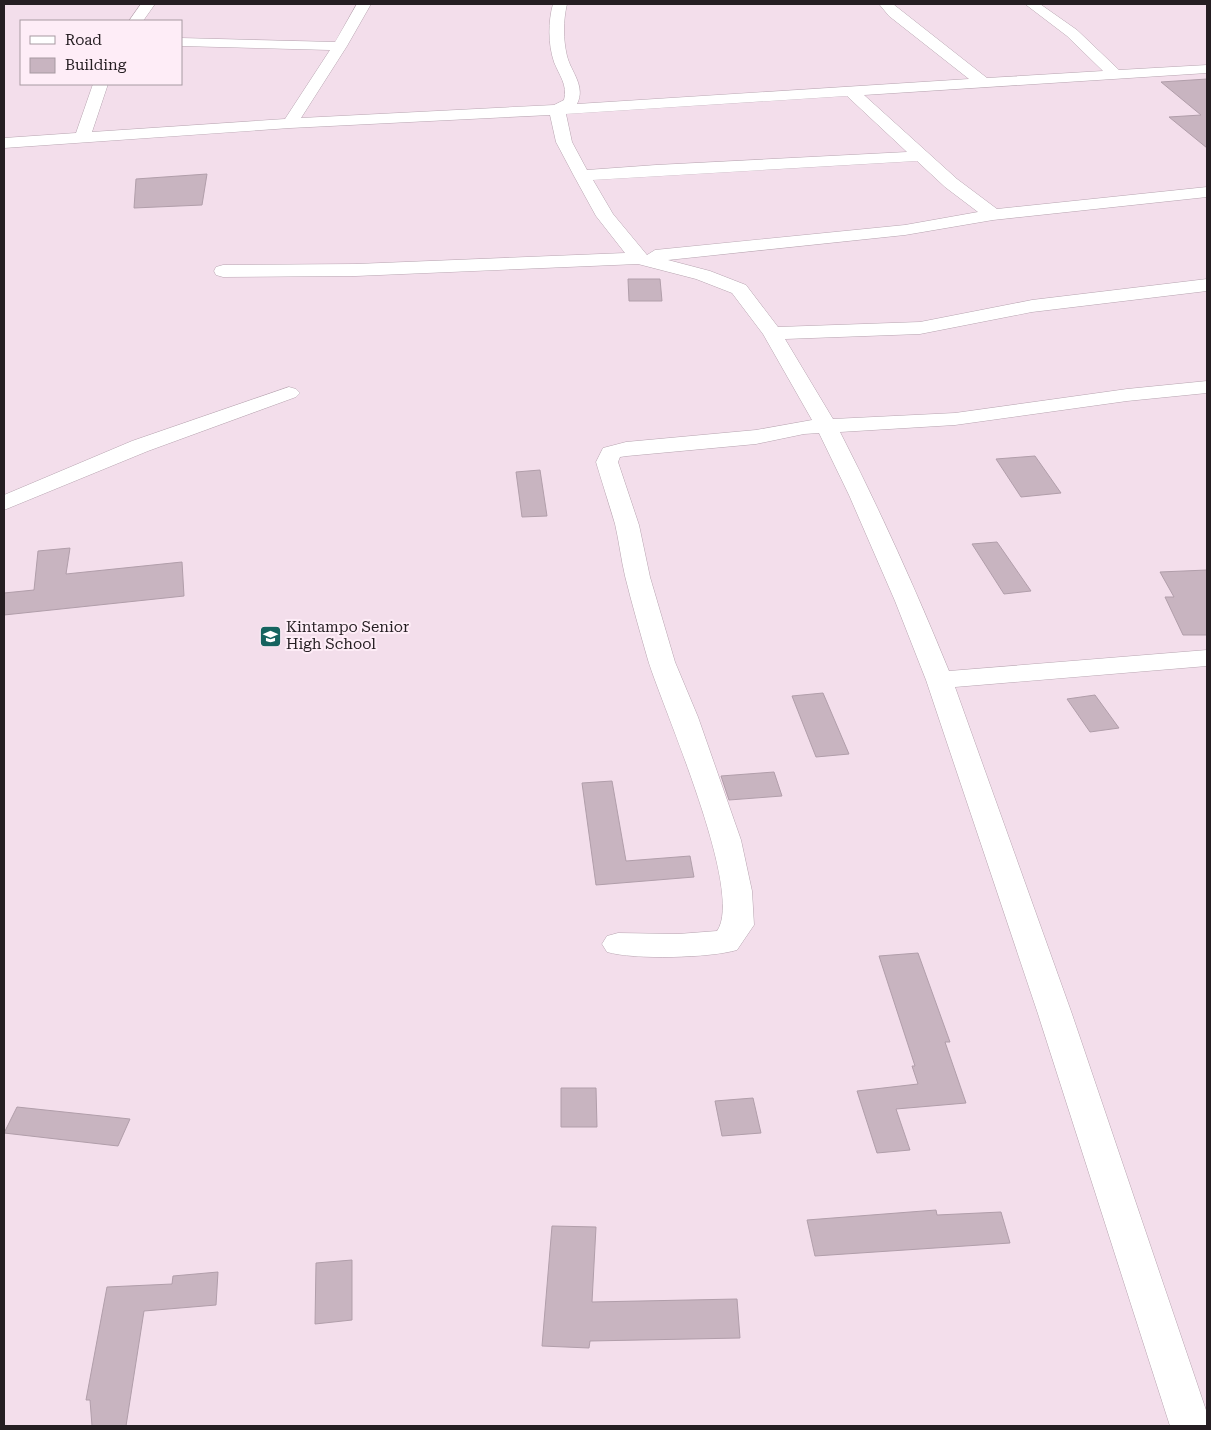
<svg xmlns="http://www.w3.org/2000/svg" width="1211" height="1430" font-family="'Roboto Serif',serif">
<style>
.building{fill:#c8b4c0;stroke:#b19eaa}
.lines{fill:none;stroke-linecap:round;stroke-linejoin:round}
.minor-casing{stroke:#b7a4b0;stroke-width:1}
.minor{fill:#fff;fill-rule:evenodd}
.labels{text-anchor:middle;stroke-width:4;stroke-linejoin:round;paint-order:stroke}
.poi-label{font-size:15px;fill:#251e22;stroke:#feedf7;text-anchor:start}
</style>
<rect width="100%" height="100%" fill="#f3deeb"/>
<g class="building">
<path d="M1207,79V148L1169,117L1201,115L1161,82Z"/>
<path d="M207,174L202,205L134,208L136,179Z"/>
<path d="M628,279H660L662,301H629Z"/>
<path d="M1035,456L1061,493L1021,497L996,459Z"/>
<path d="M540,470L547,516L522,517L516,472Z"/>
<path d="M997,542L1031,591L1004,594L972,544Z"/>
<path d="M70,548L66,574L182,562L184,596L4,615V593L34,590L38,551Z"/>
<path d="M1207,570V635H1183L1165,597H1174L1160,572Z"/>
<path d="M823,693L849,754L816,757L792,696Z"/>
<path d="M1095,695L1119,728L1090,732L1067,699Z"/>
<path d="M774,772L782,796L729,800L721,776Z"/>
<path d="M612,781L626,861L690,856L694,877L596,885L582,783Z"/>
<path d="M918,953L950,1042H945L966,1103L896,1109L910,1150L877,1153L857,1091L918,1084L912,1066H915L879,956Z"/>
<path d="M561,1088H596L597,1127H561Z"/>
<path d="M753,1098L761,1133L722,1136L715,1101Z"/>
<path d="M17,1107L130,1119L118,1146L4,1133Z"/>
<path d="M936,1210L937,1215L1001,1212L1010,1243L815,1256L807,1220Z"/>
<path d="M552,1226L596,1227L592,1302L737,1299L740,1338L590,1341L589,1348L542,1346Z"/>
<path d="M352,1260V1320L315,1324L316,1263Z"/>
<path d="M218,1272L216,1305L144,1311L126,1426H92L90,1400H86L107,1287L172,1284L173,1276Z"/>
</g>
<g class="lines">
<defs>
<g id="minor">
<path d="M141,4H155L143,21H129Z"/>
<path d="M357,4H371L347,46L301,118L554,105L564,100C568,85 559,75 554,62C548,44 548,22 553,4H567C563,21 563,39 567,56C571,72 586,86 577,104L969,79L889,16L879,4H893L987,78L1103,71L1067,36L1025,4H1040L1077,30L1119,70L1207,65V73L864,95L957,179L997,209L1207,187V197L993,220L905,235L668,260L710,271L746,285L778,327L920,322L1032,300L1207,279V291L1032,312L920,334L785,339L833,419L955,413L1127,389L1207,381V393L1127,401L955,425L840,432C880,510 916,590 949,671L1207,650V666L955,687L1072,1014L1207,1413V1426H1170L1038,1014L926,680L895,601L849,495L819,433L804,434L756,444L627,456L620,457L618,462L639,525L650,577L675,662L698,717L741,840L752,891L754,925L737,950C710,958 634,960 607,952L602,944L607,936L618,933L678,934L717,931C745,892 663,709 648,660C640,632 632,604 625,576C621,559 619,541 615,524C609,503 602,483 596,462L603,448L626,442L756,430L812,420L763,334L732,293L696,279L638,264L356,276L223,277L216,275L214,271L216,267L223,265L356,264L625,253L596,216L574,176L556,142L550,115L290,128L4,148V138L76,133L93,84H108L92,132L285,119L330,50L181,46V38L335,42ZM847,96L907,152L656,165L587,170L572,142L566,114ZM917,161L945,187L978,212L905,225L655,250L647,255L613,214L593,180Z"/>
<path d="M289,387L296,389L300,393L296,397L148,451L4,510V495L132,441Z"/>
</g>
</defs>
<use href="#minor" class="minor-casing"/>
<use href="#minor" class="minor"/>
</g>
<defs>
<symbol id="school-square" viewBox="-11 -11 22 22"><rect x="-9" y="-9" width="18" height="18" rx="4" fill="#15635f" stroke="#feedf7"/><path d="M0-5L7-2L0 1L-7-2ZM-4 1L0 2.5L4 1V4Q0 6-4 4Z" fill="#fff"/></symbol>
</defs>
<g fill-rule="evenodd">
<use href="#school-square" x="258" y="624" width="25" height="25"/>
</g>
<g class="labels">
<g class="poi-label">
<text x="286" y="632">Kintampo Senior<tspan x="286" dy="17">High School</tspan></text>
</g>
</g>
<rect width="1211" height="1430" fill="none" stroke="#251e22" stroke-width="10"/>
<rect x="20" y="20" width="162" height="65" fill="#feedf7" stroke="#a79aa2"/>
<rect x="30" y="36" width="25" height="8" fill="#ffffff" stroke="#a79aa2"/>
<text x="65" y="45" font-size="15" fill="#251e22">Road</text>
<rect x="30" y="58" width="25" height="15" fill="#c8b4c0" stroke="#a79aa2"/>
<text x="65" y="70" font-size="15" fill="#251e22">Building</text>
</svg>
